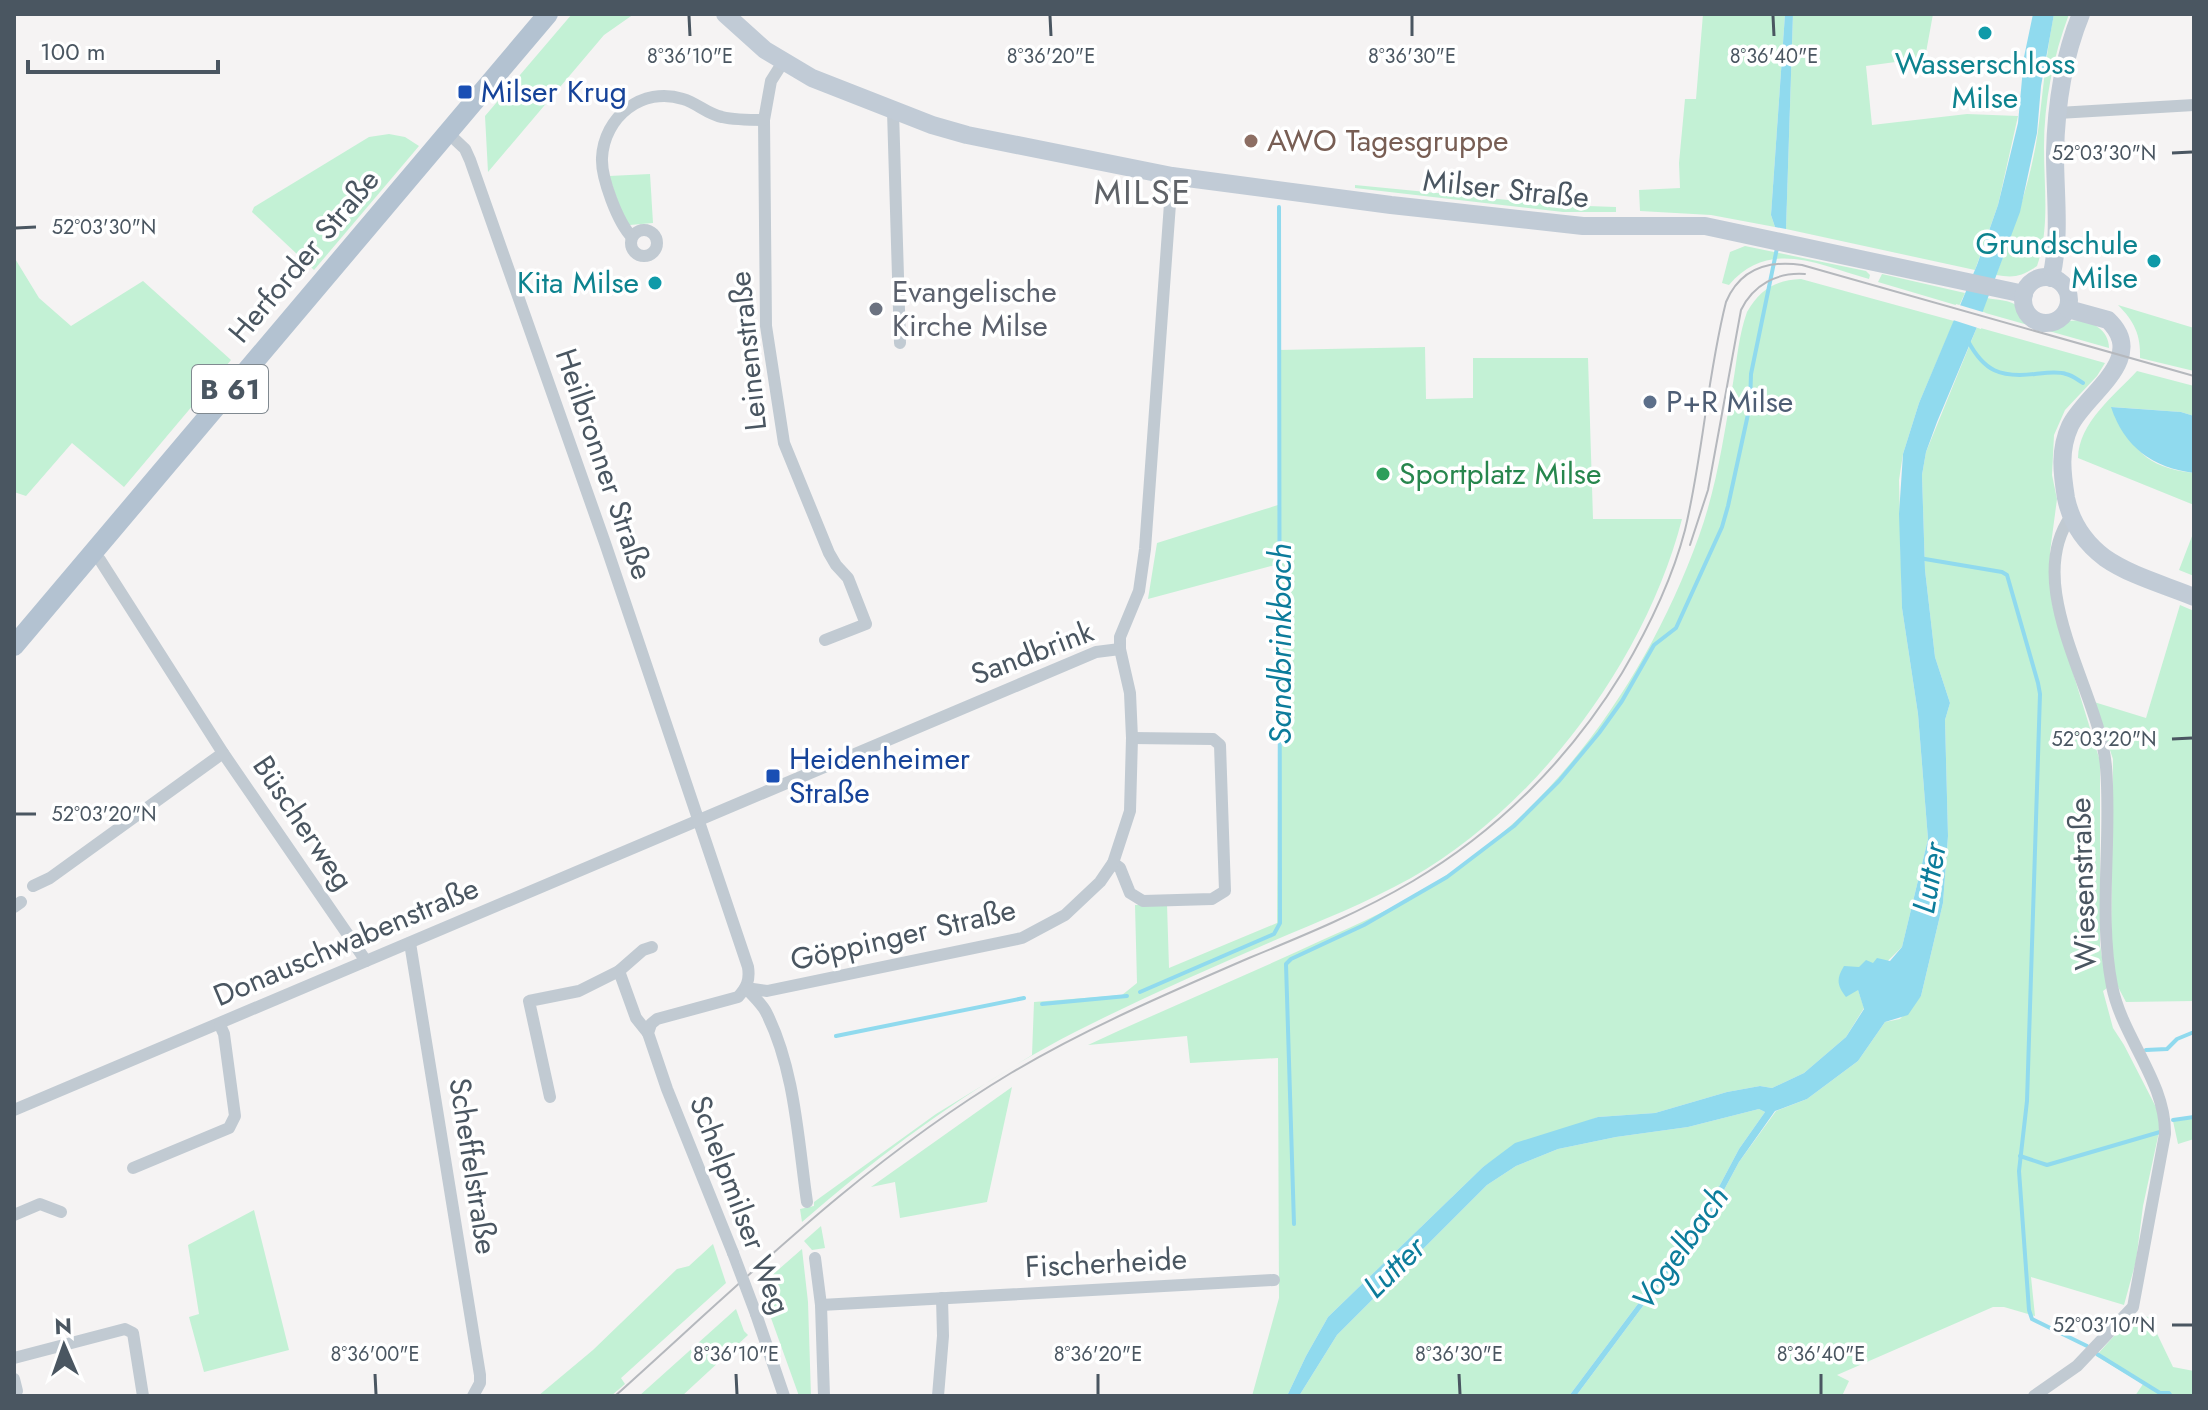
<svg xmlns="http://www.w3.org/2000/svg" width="2208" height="1410" font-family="Jost,sans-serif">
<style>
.green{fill:#c3f1d5}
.water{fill:#90daee}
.pier{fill:#f5f3f3}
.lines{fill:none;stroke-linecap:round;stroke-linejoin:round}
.stream{stroke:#90daee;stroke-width:4}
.street{stroke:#c1cad2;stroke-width:12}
.secondary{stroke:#c1cbd6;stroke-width:18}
.primary{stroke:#b3c2d1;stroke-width:20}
.tram{stroke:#b5b8bd;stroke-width:2}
.street-bridge{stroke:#c1cad2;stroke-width:12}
.ticks{fill:none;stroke:#4a5661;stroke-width:3}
.culture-dot{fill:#0f9aa8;stroke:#fff;stroke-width:3}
.transit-dot{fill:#1a4fb4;stroke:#fff;stroke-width:3}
.education-dot{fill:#8d6e63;stroke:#fff;stroke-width:3}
.worship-dot{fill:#6b7280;stroke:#fff;stroke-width:3}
.service-dot{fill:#5c6f8a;stroke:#fff;stroke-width:3}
.leisure-dot{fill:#2e9e5b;stroke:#fff;stroke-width:3}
.labels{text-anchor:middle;stroke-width:7;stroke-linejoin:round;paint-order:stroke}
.shield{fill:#fff;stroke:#808990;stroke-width:2}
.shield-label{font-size:28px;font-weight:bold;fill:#4a5661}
.culture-label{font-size:30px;fill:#0d838f;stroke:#fff;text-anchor:end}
.transit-label{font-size:30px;fill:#164399;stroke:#fff;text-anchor:start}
.education-label{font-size:30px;fill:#785e54;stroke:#fff;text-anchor:start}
.street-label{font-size:30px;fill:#4a5661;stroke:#fff}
.worship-label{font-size:30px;fill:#5b616d;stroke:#fff;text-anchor:start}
.service-label{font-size:30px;fill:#4e5e75;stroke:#fff;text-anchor:start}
.leisure-label{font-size:30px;fill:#27864d;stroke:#fff;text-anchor:start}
.water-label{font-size:32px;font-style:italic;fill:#0c7c9b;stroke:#fff}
.quarter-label{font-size:34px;letter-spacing:2px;fill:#5f6368;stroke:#fff}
.ticks-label{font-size:20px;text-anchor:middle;fill:#4a5661;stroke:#fff;stroke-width:7;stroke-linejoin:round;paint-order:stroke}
</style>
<rect width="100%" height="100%" fill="#f5f3f3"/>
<g class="green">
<path d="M572,14H634L604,35L488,172L485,116Z"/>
<path d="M1703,14H1785L1771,215L1775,227L1711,215L1640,211L1639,190L1680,188L1679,163L1685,99H1696Z"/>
<path d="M1793,14H1933L1925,58L1866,66L1872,125L1967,114L2018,116L1998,205L1975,270L1786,229Z"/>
<path d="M2054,14H2069C2053,57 2044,102 2044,148C2044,187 2050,229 2037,266C2022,277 2013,278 1996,275C2014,228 2031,181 2038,131C2043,92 2046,53 2054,14Z"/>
<path d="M389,134L405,137L419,146L314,270L252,212L254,207L369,137Z"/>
<path d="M650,174L653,223L630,225L625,222L609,176Z"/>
<path d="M1355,185L1559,205L1616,207V212H1563L1355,188Z"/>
<path d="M1745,246L1866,271L1870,275L1869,279C1819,265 1769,238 1729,285L1722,283L1730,252Z"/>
<path d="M14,257L39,298L71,326L143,281L231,360L124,487L72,443L26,496L14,492Z"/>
<path d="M1882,274L1965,293L1959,306L1878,282Z"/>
<path d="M1801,279L1954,321L1919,403L1903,454L1899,480L1902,608L1918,714L1928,839L1902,947L1858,990L1864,1008L1846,1037L1804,1073L1772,1088L1760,1086L1727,1092L1655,1113L1598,1117L1498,1157L1483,1167L1328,1317L1306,1356L1287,1396H1252L1279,1298L1278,1058L1190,1063L1187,1036L1088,1045C1165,1009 1243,977 1320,941C1360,923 1401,905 1438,881C1562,802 1650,672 1699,536C1717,486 1724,435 1733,383C1737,359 1739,334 1747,312C1760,289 1776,280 1801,279Z"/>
<path d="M1987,298C1996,300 2011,300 2017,306C2026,314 2025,325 2039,327C2051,330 2057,322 2068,321C2088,318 2109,328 2109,348L1982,312Z"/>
<path d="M2118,305L2194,328V371L2140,358C2141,335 2134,321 2118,305Z"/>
<path d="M1977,327L2105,363L2097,376L2065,410L2054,435L2052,475L2057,499L2050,552L2052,604L2100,761V945L2107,988L2103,991L2113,1028L2124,1045L2159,1113V1132L2143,1206L2136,1261L2124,1305L2031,1277L2035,1316L2004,1307H1993L1837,1375L1849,1381L1842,1396H1576L1710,1216L1739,1162L1776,1111L1807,1099L1858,1061L1885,1022L1900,1019L1921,996L1943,903L1948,836L1945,720L1950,703L1935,657L1925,570L1922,475L1926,452Z"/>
<path d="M1425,347L1426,399L1473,398V358H1588L1593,519H1682C1646,659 1537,807 1411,878C1366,903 1320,921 1273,941C1206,970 1140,999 1075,1032C976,1083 886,1149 802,1222L800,1209L814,1206V1202L936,1114L1032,1055L1034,1002L1122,995L1137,983L1135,905L1167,904L1169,968L1277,923L1279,564L1148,599L1157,543L1278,505V350Z"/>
<path d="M2137,371L2194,386V416L2181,412L2112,407C2134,449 2143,467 2194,473V505L2078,458C2079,422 2114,396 2137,371Z"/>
<path d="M2194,531V576L2179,570Z"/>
<path d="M2180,605L2194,611V1001L2126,1002L2117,985L2111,948L2113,759L2094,702L2146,718Z"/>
<path d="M1012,1087L987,1202L900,1218L895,1182L871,1187Z"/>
<path d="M1759,1109L1765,1112L1739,1149L1703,1217L1569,1396H1299L1337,1335L1487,1185L1516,1166L1558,1149L1616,1137L1688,1127Z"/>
<path d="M2194,1117V1139L2178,1144L2173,1121Z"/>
<path d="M254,1210L289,1350L204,1372L189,1317L199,1314L188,1245Z"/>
<path d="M821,1226L825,1248L812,1250L804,1241Z"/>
<path d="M713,1244L726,1283L621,1378L625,1384L611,1396H538L593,1350L677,1269L689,1266Z"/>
<path d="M802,1249L808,1302L811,1396H799L771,1318L774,1316L762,1284Z"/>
<path d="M736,1309L744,1331L748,1335L682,1396H639Z"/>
<path d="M2133,1315L2149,1317L2173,1367L2194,1371V1396H2135L2143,1384L2096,1356Z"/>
</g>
<g class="water">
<path d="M1785,14H1793L1786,229L1775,227L1771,215Z"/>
<path d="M2033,14H2054L2041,86L2037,133L2020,212L1977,327L1937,422L1926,452L1922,475L1925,570L1935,657L1950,703L1945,720L1948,836L1943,903L1921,996L1908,1015L1885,1022L1858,1061L1807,1099L1775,1111L1739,1162L1710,1216L1576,1396H1569L1703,1217L1739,1149L1765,1112L1759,1109L1688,1127L1616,1137L1558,1149L1516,1166L1487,1185L1337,1335L1299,1396H1287L1306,1356L1328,1317L1483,1167L1515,1143L1598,1117L1655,1113L1727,1092L1760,1086L1772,1088L1804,1073L1846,1037L1864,1009L1858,990L1846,997C1837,985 1836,979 1844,966L1859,967L1866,960L1873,963L1877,958L1890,961L1902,947L1928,839L1918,714L1902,608L1899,514L1903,454L1919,403L1977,265L1998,205L2018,123L2024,57Z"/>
<path d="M2111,407L2181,412L2194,416V473C2153,468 2124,447 2111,407Z"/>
</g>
<path class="pier" d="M1956,304L1986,313L1981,329L1950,319Z"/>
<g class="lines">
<g class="stream">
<path d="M1968,341C1984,371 2000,378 2035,374C2045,373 2057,371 2066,374C2072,375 2078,380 2083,383"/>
<path d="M1919,558L2002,572L2007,575L2038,683L2040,694L2027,1101L2019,1171L2029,1310L2032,1319L2087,1346"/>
<path d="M1140,992L1274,934L1280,923L1279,207"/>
<path d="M1042,1004L1127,996"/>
<path d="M836,1036L1024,998"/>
<path d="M2146,1050L2167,1049L2177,1039L2194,1032"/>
<path d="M2173,1120L2194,1117"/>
<path d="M2020,1156L2047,1165L2160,1132"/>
<path d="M1294,1224L1286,964L1291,959L1364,925L1447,877L1514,826L1559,781L1599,733L1622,701L1654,645L1676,628L1722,527L1728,506L1750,405L1751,374L1777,248"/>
<path d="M2097,1354L2160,1393H2169L2171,1396"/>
</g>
<g class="street">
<path d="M783,62L771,81L764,120L766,326L784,443L829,553L836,565L848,578L866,624L825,640"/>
<path d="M893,111L900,343"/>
<path d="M2058,113L2194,105"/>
<path d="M448,133L465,149L470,160L605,543L748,967C750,980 747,987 738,997L657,1019L651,1024L648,1033L667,1089L733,1253"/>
<circle cx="644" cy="243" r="13"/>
<path d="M632,237C618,223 601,178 602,158C604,117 642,86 683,99C697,103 707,114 722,117C735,120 750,120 764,120"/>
<path d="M92,553L100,560L223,753L366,961"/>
<path d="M1113,863L1120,868L1130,893L1143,901L1212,899L1225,891L1220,745L1213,739L1132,738"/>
<path d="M33,886L50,878L223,753"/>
<path d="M14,907L21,902"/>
<path d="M410,943L480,1375V1383L473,1396"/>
<path d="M619,971L643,950L652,947"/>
<path d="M746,988L767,991L1022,938L1065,915L1100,882L1113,863L1130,811L1132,738L1130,693L1120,649V637L1139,591L1145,549L1172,176"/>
<path d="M746,988C753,996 762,1004 766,1012C795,1069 798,1140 807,1202"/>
<path d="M550,1097L529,1001L579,991L619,971L636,1018L648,1033"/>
<path d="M14,1110L1096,652L1120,649"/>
<path d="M133,1168L229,1128L235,1116L224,1034L220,1025"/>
<path d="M14,1215L40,1204L61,1212"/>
<path d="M815,1258L821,1305L824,1396"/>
<path d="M821,1305L1274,1280"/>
<path d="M756,1314L784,1396"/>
<path d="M14,1358L125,1329L133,1333L143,1396"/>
<path d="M14,1379L17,1391"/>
<path d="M938,1396L943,1336L942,1298"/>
<path d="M2034,1396L2077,1366L2133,1307L2165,1134C2166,1082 2122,1037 2112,986C2098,914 2112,840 2106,767C2100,692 2021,587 2071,516"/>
</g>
<g class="secondary">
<path d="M725,14L765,50L812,78L932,125L967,135L1172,176L1391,205L1583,226H1705L2024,294"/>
<circle cx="2046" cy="300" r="23"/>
<path d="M2051,278C2061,236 2055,196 2055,154C2056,106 2063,58 2081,14"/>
<path d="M2068,309L2108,320C2149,359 2085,394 2070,426C2059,450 2062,473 2066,498C2071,522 2085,543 2105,558C2131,576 2165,585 2194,597"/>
</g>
<path class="primary" d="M14,646L548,14"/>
<g class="tram">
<path d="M1690,545L1708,490L1741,310C1753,285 1777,272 1805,274"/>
<path d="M615,1396C742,1282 864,1161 1011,1073C1087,1028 1168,993 1249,958C1305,935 1361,912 1413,881C1499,830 1570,758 1622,673C1648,629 1672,580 1685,530C1703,455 1707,377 1726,302C1740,269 1768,260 1802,265L2194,376"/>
</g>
<path class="street-bridge" d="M733,1253L756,1314"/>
</g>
<path class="ticks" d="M689,16L690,36M1050,16L1051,36M1412,16V36M1773,16L1774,36M2172,153L2192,152M16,228L36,227M2172,739L2192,738M16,814H36M2172,1325H2192M375,1374L376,1394M736,1374L737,1394M1098,1374V1394M1459,1374L1460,1394M1821,1374V1394"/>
<g class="culture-dot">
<circle cx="1985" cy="33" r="8"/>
<circle cx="2154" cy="261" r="8"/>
<circle cx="655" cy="283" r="8"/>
</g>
<g class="transit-dot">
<rect x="457" y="84" width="16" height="16" rx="4"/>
<rect x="765" y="768" width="16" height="16" rx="4"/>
</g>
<circle class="education-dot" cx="1251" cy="141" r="8"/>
<circle class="worship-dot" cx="876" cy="309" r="8"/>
<circle class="service-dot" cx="1650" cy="402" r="8"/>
<circle class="leisure-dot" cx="1383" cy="474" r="8"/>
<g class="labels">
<rect class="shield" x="192" y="365" width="76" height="48" rx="6"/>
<g class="shield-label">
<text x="230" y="399">B 61</text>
</g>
<g class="culture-label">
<text x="1985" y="74" text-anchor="middle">Wasserschloss<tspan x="1985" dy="34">Milse</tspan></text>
<text x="2138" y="254">Grundschule<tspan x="2138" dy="34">Milse</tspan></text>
<text x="639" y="293">Kita Milse</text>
</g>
<g class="transit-label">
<text x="481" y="102">Milser Krug</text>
<text x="789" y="769">Heidenheimer<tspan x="789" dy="34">Straße</tspan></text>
</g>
<g class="education-label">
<text x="1267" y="151">AWO Tagesgruppe</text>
</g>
<g class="street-label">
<text transform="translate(1506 189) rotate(6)" y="10">Milser Straße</text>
<text transform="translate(304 256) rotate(-50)" y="10">Herforder Straße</text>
<text transform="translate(748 351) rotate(-96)" y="10">Leinenstraße</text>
<text transform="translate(604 464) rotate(71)" y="10">Heilbronner Straße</text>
<text transform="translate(1032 653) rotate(-21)" y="10">Sandbrink</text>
<text transform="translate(303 823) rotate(56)" y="10">Büscherweg</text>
<text transform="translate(2083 884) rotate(-92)" y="10">Wiesenstraße</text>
<text transform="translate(903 935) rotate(-13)" y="10">Göppinger Straße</text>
<text transform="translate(346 942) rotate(-23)" y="10">Donauschwabenstraße</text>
<text transform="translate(473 1166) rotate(81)" y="10">Scheffelstraße</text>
<text transform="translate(740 1205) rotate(69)" y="10">Schelpmilser Weg</text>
<text transform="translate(1106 1263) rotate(-3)" y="10">Fischerheide</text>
</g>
<g class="worship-label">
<text x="892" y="302">Evangelische<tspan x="892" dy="34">Kirche Milse</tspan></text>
</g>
<g class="service-label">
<text x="1666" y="412">P+R Milse</text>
</g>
<g class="leisure-label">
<text x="1399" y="484">Sportplatz Milse</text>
</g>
<g class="water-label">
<text transform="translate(1280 644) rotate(-90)" y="11">Sandbrinkbach</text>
<text transform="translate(1929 878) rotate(-80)" y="11">Lutter</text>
<text transform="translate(1680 1248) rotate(-55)" y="11">Vogelbach</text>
<text transform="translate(1394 1267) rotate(-44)" y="11">Lutter</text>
</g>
<g class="quarter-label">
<text x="1143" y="204">MILSE</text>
</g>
</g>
<g class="ticks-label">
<text x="690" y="63">8°36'10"E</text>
<text x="1051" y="63">8°36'20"E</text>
<text x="1412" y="63">8°36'30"E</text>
<text x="1774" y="63">8°36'40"E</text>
<text x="2104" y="160">52°03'30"N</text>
<text x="104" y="234">52°03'30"N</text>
<text x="2104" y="746">52°03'20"N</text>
<text x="104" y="821">52°03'20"N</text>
<text x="2104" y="1332">52°03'10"N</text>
<text x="375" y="1361">8°36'00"E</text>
<text x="736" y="1361">8°36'10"E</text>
<text x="1098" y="1361">8°36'20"E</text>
<text x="1459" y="1361">8°36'30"E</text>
<text x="1821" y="1361">8°36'40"E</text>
</g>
<rect width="2208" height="1410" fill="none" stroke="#4a5661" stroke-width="32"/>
<g transform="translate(64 1346) rotate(358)" stroke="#ffffff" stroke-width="6" paint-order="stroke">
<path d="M0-6L14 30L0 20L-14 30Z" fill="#4a5661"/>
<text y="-12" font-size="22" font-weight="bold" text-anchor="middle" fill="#4a5661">N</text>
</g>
<path d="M28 60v12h190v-12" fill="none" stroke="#4a5661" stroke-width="4"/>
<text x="40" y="60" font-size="24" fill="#4a5661" stroke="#ffffff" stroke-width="6" paint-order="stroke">100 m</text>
</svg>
